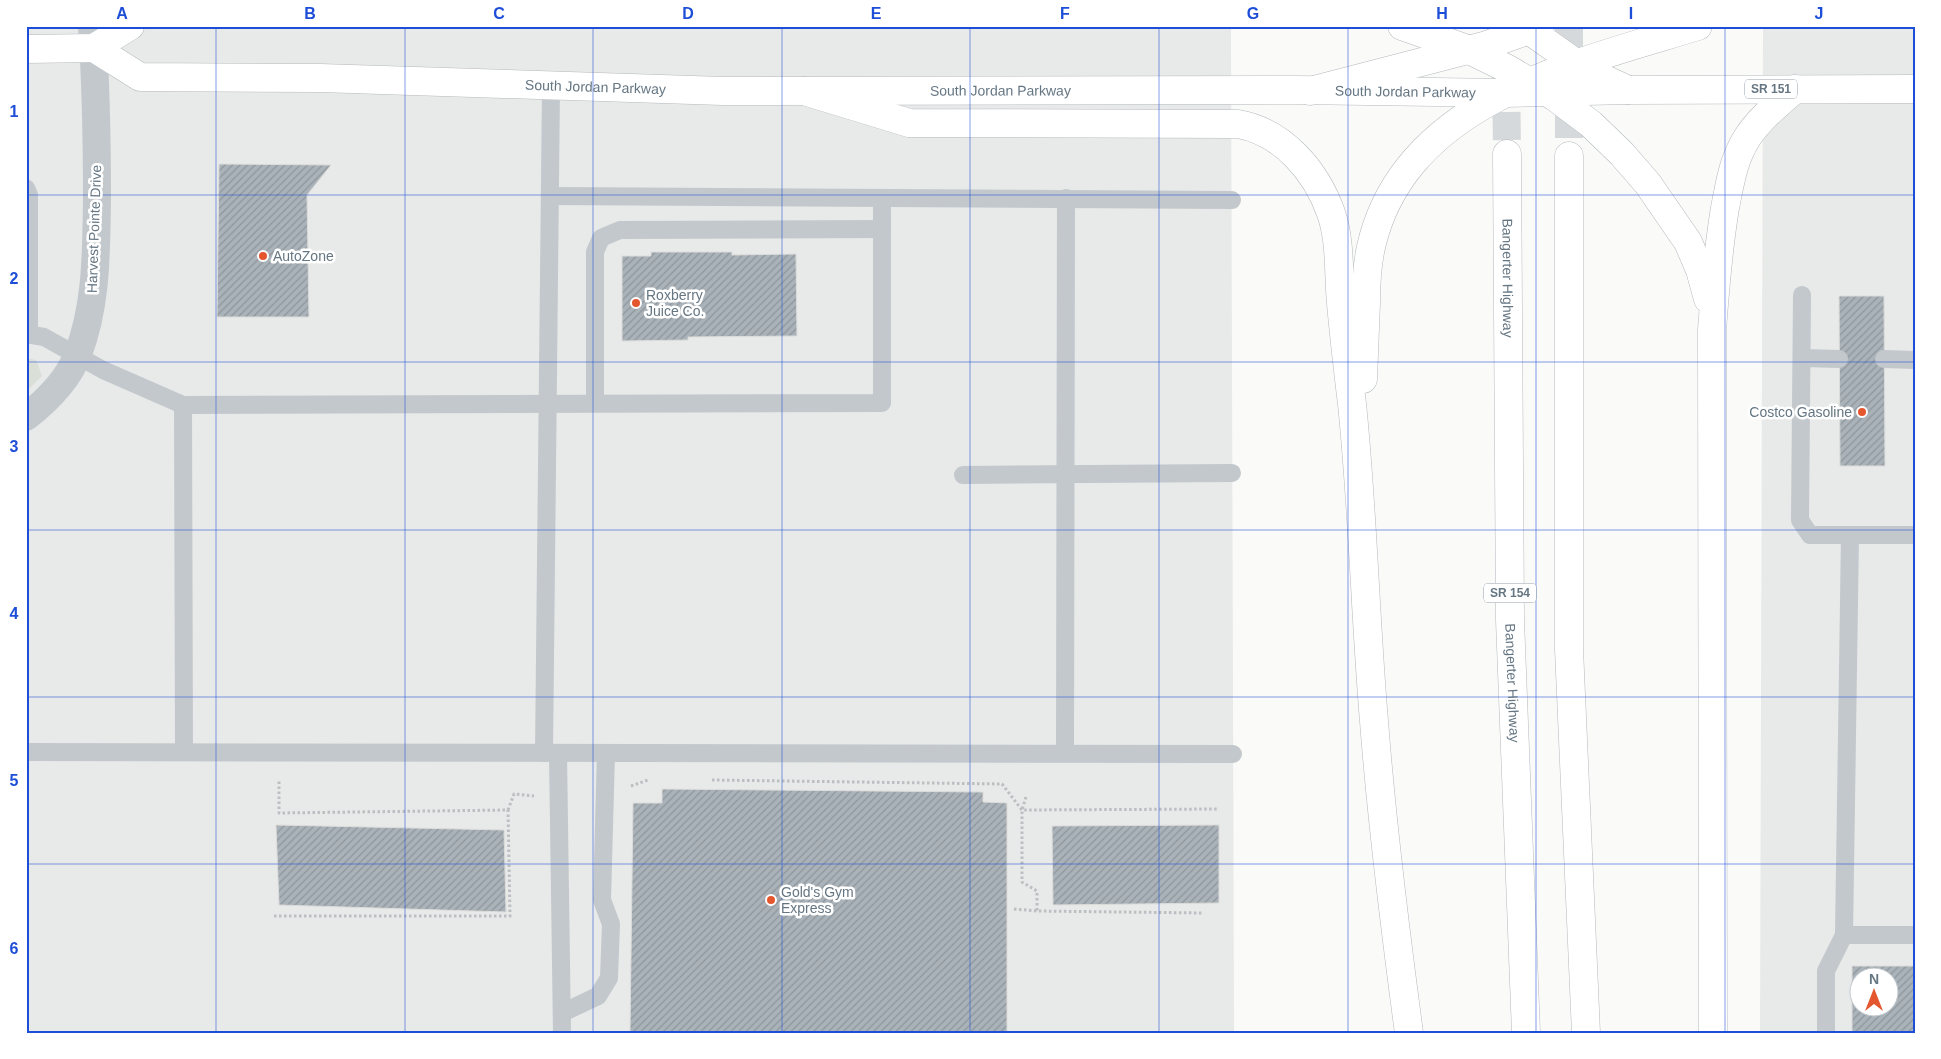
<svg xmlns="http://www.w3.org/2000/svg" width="1941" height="1059" font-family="Arial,sans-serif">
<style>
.built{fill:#e8e9e9;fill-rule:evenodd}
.green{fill:#dadfd7}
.building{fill:url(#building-hatch);stroke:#dcdcda;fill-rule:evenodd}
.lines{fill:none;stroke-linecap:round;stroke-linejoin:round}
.motorway-tunnel{stroke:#d5d9db;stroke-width:28;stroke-dasharray:28 14;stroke-linecap:butt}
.primary-casing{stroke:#b5babe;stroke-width:29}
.motorway-casing{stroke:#b4b9bd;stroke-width:29}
.path{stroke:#bbbfc2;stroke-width:3;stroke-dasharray:2.5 2.5;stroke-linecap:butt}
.service{stroke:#c3c8cc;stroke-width:18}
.minor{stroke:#c3c8cc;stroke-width:28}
.primary{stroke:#fff;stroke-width:28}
.motorway{stroke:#fff;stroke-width:28}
.grid{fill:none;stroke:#1d4ed8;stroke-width:1;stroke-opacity:0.55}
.poi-dot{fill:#e4572e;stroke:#fff;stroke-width:2}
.labels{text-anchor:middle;stroke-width:5;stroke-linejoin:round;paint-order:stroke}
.shield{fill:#fff;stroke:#939fa8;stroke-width:1}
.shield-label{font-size:12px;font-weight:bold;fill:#657683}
.street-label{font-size:14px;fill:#657683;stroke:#fff}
.poi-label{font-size:14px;fill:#657683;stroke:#fff;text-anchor:start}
.neatline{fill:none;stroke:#1d4ed8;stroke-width:2}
.grid-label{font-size:16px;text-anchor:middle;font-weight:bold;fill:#1d4ed8}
</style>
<defs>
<pattern id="building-hatch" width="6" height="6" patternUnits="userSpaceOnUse" patternTransform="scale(1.25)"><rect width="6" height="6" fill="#aab3b9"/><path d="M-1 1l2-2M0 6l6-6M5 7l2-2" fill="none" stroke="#8e969c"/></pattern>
</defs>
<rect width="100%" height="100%" fill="#fafaf8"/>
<g class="built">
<path d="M26,26H1231L1234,1033H26Z"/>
<path d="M1763,26H1915V1033H1760ZM1858,976H1888V1006H1858Z"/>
</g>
<path class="green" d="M26,358L36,360L42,376L26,392Z"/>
<g class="building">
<path d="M219,164L331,165L307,195L309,317H217Z"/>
<path d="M651,252H732V255L796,254L797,336L688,337V340L622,341V256H651Z"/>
<path d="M1839,296H1884L1885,466H1840Z"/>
<path d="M26,541L28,713H26Z"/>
<path d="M662,789L983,792V802L1007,803V1033H630L633,803H662Z"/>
<path d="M276,825L504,830L506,912L279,905Z"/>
<path d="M1219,825V903L1053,905L1052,826Z"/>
<path d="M1852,966H1915V1033H1852ZM1858,976H1888V1006H1858Z"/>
</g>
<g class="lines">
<g class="motorway-tunnel">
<path d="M1569,26V156"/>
<path d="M1506,70L1507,154"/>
</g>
<defs>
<g id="primary">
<path id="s1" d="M94,48L140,77L320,78L723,91L1296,90L1505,93L1628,90L1915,89"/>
<path d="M26,49L94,48L130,26"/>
</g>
<g id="motorway">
<path d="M1402,26L1467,49L1508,69L1555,97L1591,124L1622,154L1648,184L1688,242L1700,270L1708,299"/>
<path d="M1523,26L1587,71L1628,90"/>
<path d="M804,91L909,123L1238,124C1283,132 1316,171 1331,213C1341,242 1338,273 1341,303C1344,337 1348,371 1352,404C1363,510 1365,616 1374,721C1382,826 1395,929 1409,1033"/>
<path d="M1310,91L1487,45L1540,26"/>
<path id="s2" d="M1507,154L1510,620L1526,1033"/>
<path d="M1569,156V649L1586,1033"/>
<path d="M1363,379C1364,353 1365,328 1366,303C1366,284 1367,265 1371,247C1404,100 1575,64 1698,26"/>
<path d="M1713,1033L1712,330C1715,289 1718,249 1725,208C1730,183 1733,160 1747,138C1759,119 1778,104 1795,89"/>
</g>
</defs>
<use href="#primary" class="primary-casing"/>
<use href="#motorway" class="motorway-casing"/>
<g class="path">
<path d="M712,780L1002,784L1022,810L1218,809"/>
<path d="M631,786L648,780"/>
<path d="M1026,797L1022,810V882L1037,891V911"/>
<path d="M508,810L514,794L534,796"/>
<path d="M1014,909L1037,911L1204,913"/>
<path d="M274,916H510L508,810L279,813V779"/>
</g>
<g class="service">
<path d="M26,188L29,195V334"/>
<path d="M550,196L1232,200"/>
<path d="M1802,295L1800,520L1810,535H1850"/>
<path d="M26,334L44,337L103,370L183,405L882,403V198"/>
<path d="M1802,358L1839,359"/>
<path d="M1884,359L1915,360"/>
<path d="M595,403V252L601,238L620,230L882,229"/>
<path d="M183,405L184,752"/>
<path d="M963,475L1232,473"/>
<path d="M1915,535H1850L1844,935H1915"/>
<path d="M26,752L1233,754"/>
<path d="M544,753L551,86"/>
<path d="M558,753L562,1033"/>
<path d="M1065,753L1066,198"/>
<path d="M562,1013L598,996L609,978L611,924L602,900L606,753"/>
<path d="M1826,1033V971L1844,935"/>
</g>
<path class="minor" d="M26,417C48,400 68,380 78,354C97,304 96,252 97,200C97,142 96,84 92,26"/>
<use href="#primary" class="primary"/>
<use href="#motorway" class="motorway"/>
</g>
<path class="grid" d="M216,26V1033M405,26V1033M593,26V1033M782,26V1033M970,26V1033M1159,26V1033M1348,26V1033M1536,26V1033M1725,26V1033M26,195H1915M26,362H1915M26,530H1915M26,697H1915M26,864H1915"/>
<g class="poi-dot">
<circle cx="263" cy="256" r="5"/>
<circle cx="636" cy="303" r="5"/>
<circle cx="1862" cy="412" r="5"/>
<circle cx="771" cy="900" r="5"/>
</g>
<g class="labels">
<g class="shield">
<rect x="1745" y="79.5" width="52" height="19" rx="4"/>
<rect x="1484" y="583.5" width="52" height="19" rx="4"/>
</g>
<g class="shield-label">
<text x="1771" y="93">SR 151</text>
<text x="1510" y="597">SR 154</text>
</g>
<g class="street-label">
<text dy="5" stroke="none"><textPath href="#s1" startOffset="510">South Jordan Parkway</textPath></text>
<text dy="5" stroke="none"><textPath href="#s1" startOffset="915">South Jordan Parkway</textPath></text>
<text dy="5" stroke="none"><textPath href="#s1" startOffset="1320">South Jordan Parkway</textPath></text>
<text transform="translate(94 229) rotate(-88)" y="5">Harvest Pointe Drive</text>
<text dy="5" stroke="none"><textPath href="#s2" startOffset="124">Bangerter Highway</textPath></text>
<text dy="5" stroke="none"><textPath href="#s2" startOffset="529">Bangerter Highway</textPath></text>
</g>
<g class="poi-label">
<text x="273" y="261">AutoZone</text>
<text x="646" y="300">Roxberry<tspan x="646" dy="16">Juice Co.</tspan></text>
<text x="1852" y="417" text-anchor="end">Costco Gasoline</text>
<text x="781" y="897">Gold's Gym<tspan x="781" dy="16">Express</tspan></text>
</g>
</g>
<rect width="1941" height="1059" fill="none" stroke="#ffffff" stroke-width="55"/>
<g transform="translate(1874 992)"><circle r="24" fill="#ffffff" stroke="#c1c8cd"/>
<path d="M0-4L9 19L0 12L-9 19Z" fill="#e4572e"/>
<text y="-8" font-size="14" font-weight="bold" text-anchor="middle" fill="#657683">N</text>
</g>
<rect x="28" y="28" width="1886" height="1004" class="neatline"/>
<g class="grid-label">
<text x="122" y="19">A</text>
<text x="310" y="19">B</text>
<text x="499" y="19">C</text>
<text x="688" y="19">D</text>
<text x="876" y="19">E</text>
<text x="1065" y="19">F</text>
<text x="1253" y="19">G</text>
<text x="1442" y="19">H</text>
<text x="1631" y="19">I</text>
<text x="1819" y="19">J</text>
<text x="14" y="117">1</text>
<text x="14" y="284">2</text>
<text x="14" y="452">3</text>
<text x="14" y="619">4</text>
<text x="14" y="786">5</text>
<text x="14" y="954">6</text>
</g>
</svg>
